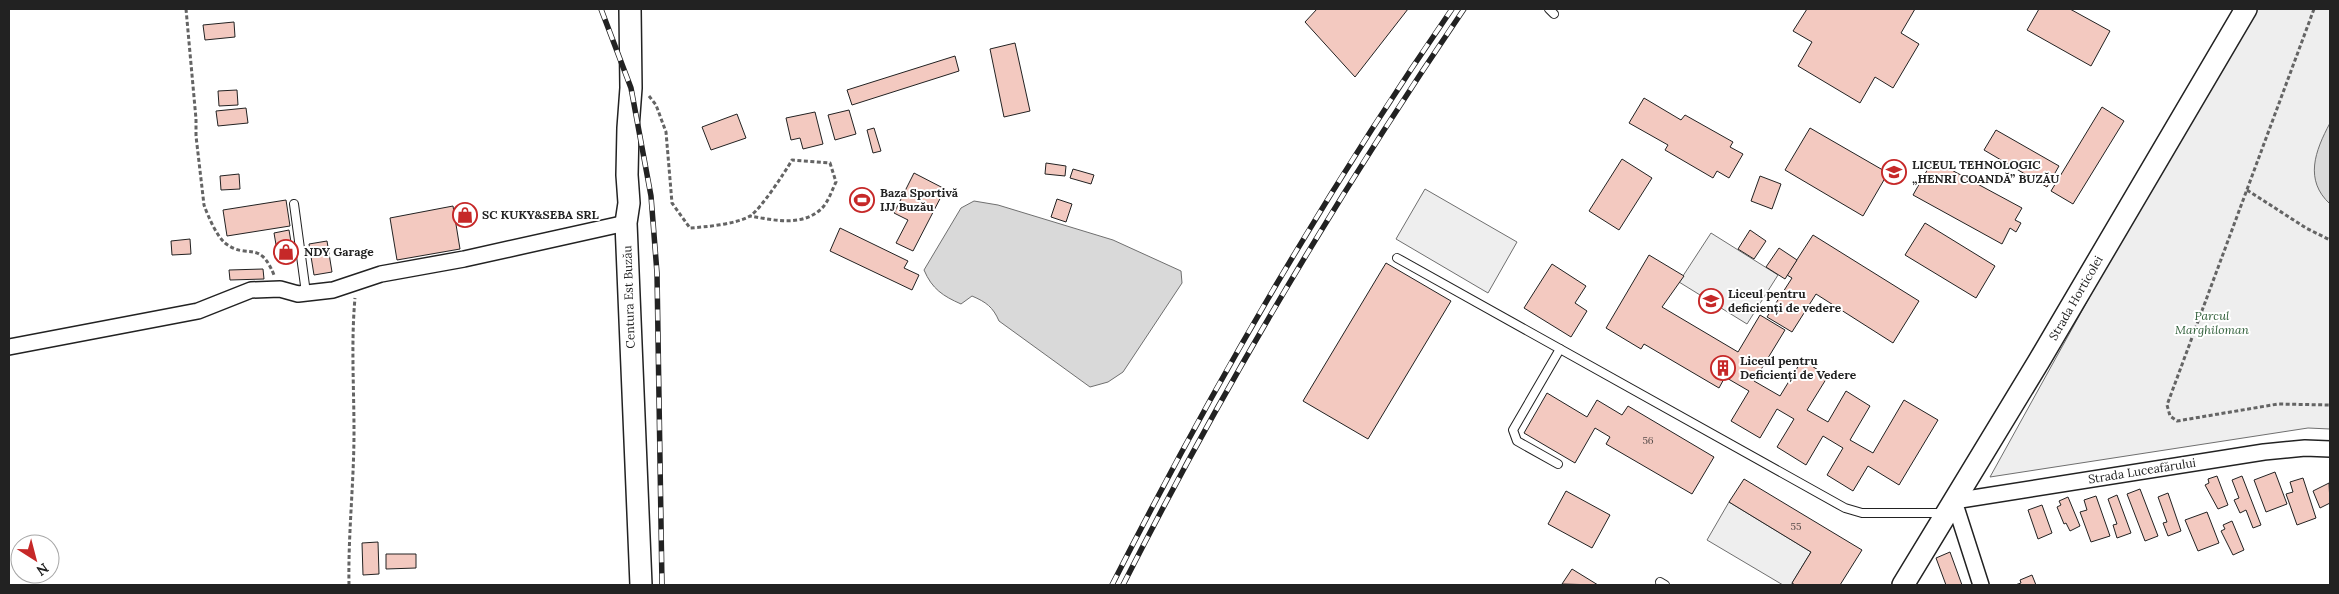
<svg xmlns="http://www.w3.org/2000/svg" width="2339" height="594" font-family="Lora,serif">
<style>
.green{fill:#eee;stroke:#6f6f6f}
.water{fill:#d9d9d9;stroke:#6f6f6f}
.building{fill:#f3c9c0;stroke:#222}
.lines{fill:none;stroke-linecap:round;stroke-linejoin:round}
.service-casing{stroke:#222;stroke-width:10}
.minor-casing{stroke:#222;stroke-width:18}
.secondary-casing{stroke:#222;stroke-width:24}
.path{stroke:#646464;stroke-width:3;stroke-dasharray:4 2.5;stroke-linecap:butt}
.service{stroke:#fff;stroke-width:8}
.minor{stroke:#fff;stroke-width:15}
.secondary{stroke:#fff;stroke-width:21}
.rail-casing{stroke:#222;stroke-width:5.5}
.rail{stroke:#fff;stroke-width:4;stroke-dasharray:11;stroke-linecap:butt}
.labels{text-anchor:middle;stroke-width:4;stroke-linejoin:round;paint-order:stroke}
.number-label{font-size:10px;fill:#564c4a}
.poi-label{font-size:12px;font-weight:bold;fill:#222;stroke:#fff;text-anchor:start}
.street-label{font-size:12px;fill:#222;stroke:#fff}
.park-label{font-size:12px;font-style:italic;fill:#2f5e38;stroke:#fff}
</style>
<rect width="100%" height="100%" fill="#fff"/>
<g class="green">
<path d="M2249,9H2330V429L2308,428L1990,477Z"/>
<path d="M1425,189L1517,242L1488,293L1396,239Z"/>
<path d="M1711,233L1778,275L1747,324L1679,282Z"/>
<path d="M1729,502L1811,552L1791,585H1783L1707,540Z"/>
</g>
<g class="water">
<path d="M2330,123V204C2304,180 2315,151 2330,123Z"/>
<path d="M974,201L998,205L1113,240L1181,271L1182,283L1123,372L1108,382L1090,387L999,321C993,307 986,302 972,296L961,304C943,296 932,289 924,270L961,208Z"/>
</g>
<g class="building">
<path d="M1317,9H1408L1355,77L1305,22Z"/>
<path d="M1807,9H1915L1901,33L1919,44L1893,88L1875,77L1860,103L1798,66L1812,42L1793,31Z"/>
<path d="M2039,9H2070L2110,31L2091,66L2027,30Z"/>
<path d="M234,22L235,37L205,40L203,25Z"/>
<path d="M1015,43L1030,111L1004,117L990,49Z"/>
<path d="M955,56L959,71L852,105L847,90Z"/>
<path d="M237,90L238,105L219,106L218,91Z"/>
<path d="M1644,98L1681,120L1685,115L1733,142L1730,147L1743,154L1729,178L1717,171L1713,178L1665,150L1668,145L1629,123Z"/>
<path d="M2102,107L2124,121L2073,204L2051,191Z"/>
<path d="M246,108L248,123L218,126L216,111Z"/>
<path d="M849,110L856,134L835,140L828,115Z"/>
<path d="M815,112L823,144L803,149L800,138L791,140L786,118Z"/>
<path d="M737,114L746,138L711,150L702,127Z"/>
<path d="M874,128L881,151L873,153L867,130Z"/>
<path d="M1810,128L1888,173L1863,216L1785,170Z"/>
<path d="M1996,130L2059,166L2047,187L1984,150Z"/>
<path d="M1622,159L1652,178L1619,230L1589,211Z"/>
<path d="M1933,160L2022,208L2015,220L2021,223L2016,232L2010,228L2002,244L1913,195Z"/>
<path d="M1046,163L1066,166L1065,176L1045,174Z"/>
<path d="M1073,169L1094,175L1091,184L1070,178Z"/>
<path d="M914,173L945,189L913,251L896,243L908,220L894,213Z"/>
<path d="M239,174L240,189L221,190L220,176Z"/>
<path d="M1760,176L1781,184L1772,209L1751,201Z"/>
<path d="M1057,199L1072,204L1066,222L1051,217Z"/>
<path d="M286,200L290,226L227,236L223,210Z"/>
<path d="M453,206L460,249L397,260L390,218Z"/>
<path d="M1925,223L1995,266L1976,298L1905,255Z"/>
<path d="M840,228L908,261L904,268L919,275L912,290L830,251Z"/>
<path d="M289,230L294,260L279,262L274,233Z"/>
<path d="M1750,230L1766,241L1754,259L1738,249Z"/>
<path d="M1813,235L1919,301L1893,343L1816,294L1792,332L1767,317L1792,278L1787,275Z"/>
<path d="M190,239L191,254L172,255L171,241Z"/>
<path d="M327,241L332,272L314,275L309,244Z"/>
<path d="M1779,248L1797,260L1785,279L1766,267Z"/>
<path d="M1649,255L1684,276L1662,307L1738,352L1760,315L1785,330L1754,381L1780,396L1802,360L1828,376L1807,410L1828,422L1846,391L1870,406L1850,440L1873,453L1904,400L1938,420L1899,485L1868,466L1853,491L1827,475L1843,448L1823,436L1806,465L1777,447L1794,419L1777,409L1760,438L1731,421L1749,391L1725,377L1719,388L1644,344L1641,349L1606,328Z"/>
<path d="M1386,263L1451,301L1368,439L1303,401Z"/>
<path d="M1552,264L1586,286L1575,303L1587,311L1571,337L1524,308Z"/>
<path d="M263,269L264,279L230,280L229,270Z"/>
<path d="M1547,393L1587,417L1597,400L1622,415L1628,406L1714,457L1692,494L1606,444L1610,437L1595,428L1575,463L1524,433Z"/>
<path d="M2275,472L2287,504L2266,512L2254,480Z"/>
<path d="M2217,476L2228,505L2218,509L2205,485L2209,483L2208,479Z"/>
<path d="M2242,476L2261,525L2253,528L2246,510L2240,513L2234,500L2239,498L2232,480Z"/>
<path d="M2303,478L2316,518L2297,525L2286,494L2293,492L2290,482Z"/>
<path d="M1744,479L1862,550L1840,585H1795L1792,583L1811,552L1729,502Z"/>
<path d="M2329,483L2330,503L2320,508L2313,491Z"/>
<path d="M2140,489L2158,536L2145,541L2127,494Z"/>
<path d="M1566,491L1610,515L1592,548L1548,524Z"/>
<path d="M2168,493L2181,531L2168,536L2163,523L2167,522L2158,497Z"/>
<path d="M2117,495L2131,533L2117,538L2113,525L2117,524L2108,499Z"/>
<path d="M2096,496L2110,536L2091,542L2080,512L2087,510L2084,500Z"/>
<path d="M2068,497L2080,526L2070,531L2066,523L2064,524L2057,507L2061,505L2059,501Z"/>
<path d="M2042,505L2052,533L2038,539L2028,510Z"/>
<path d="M2207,512L2219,543L2198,551L2185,520Z"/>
<path d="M2232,521L2244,550L2233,555L2221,531L2225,529L2223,525Z"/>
<path d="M378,542L379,574L363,575L362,543Z"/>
<path d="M1950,552L1962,585H1946L1936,558Z"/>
<path d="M386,554H416V568L386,569Z"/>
<path d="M1572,569L1598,585L1562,584Z"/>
<path d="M2032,575L2036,585H2015L2021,583L2020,580Z"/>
</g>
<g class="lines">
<defs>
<g id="service">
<path d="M1549,9L1554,14"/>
<path d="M294,204L306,293"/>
<path d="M1397,258L1845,508L1862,513H1945"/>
<path d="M1558,464L1517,441L1513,430L1560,349"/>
<path d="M1660,582L1665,585"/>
</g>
<g id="minor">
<path d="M9,347L198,311L251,290L280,289L298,294L333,290L381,274L464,259L626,223"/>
<path d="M1981,585L1954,501L2264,452L2305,448L2330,449"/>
</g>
<g id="secondary">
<path d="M630,9L631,88L628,128L627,175L629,203L626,223L641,585"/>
<path d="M1903,585L2039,361L2246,9"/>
</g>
</defs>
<use href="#service" class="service-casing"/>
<use href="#minor" class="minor-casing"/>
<use href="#secondary" class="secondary-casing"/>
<g class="path">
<path d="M186,9L196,119V136L204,205C208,216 216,235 225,243C248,261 259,238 274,275"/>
<path d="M2314,9L2167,405L2170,416L2177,421L2278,404L2330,405"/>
<path d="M649,96L656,105L666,132L672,203L690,228C705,227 737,224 750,216C761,209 785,172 792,160L830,163L836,182C832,190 828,203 821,209C802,227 773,220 750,216"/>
<path d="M2247,190L2306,228L2330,240"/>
<path d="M349,585C348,534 354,483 354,432C354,387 351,343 355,298"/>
</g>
<use href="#service" class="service"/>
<use href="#minor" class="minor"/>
<use href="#secondary" class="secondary"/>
<defs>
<g id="rail">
<path d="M601,9L631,88L651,196L657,273L662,585"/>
<path d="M1112,585C1213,386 1325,193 1452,9"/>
<path d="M1123,585C1224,386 1339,193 1464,9"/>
</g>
</defs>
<use href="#rail" class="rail-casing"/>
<use href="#rail" class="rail"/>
</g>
<defs>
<symbol id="school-ring" viewBox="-11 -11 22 22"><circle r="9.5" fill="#fff" stroke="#c62828" stroke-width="1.5"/><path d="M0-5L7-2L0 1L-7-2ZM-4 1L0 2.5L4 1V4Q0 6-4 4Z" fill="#c62828"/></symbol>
<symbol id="stadium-ring" viewBox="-11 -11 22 22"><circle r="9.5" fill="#fff" stroke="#c62828" stroke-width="1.5"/><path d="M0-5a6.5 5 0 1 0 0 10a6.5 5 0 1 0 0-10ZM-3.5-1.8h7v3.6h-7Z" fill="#c62828"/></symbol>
<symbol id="shop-ring" viewBox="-11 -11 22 22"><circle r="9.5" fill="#fff" stroke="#c62828" stroke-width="1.5"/><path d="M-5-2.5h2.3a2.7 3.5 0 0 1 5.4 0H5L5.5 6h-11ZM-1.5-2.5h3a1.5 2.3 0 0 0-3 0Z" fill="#c62828"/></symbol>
<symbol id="building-ring" viewBox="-11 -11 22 22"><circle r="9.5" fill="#fff" stroke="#c62828" stroke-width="1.5"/><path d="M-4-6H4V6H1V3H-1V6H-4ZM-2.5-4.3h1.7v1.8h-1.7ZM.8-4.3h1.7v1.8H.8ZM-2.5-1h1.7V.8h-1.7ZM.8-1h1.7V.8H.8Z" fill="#c62828"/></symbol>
</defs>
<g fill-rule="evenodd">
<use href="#school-ring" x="1880" y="158" width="28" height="28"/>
<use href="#stadium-ring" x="848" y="186" width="28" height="28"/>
<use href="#shop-ring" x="451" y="201" width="28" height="28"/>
<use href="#shop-ring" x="272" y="238" width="28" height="28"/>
<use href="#school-ring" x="1697" y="287" width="28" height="28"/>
<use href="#building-ring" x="1709" y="354" width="28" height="28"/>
</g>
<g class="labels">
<g class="number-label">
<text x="1648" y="444">56</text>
<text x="1796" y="530">55</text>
</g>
<g class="poi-label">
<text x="1912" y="169">LICEUL TEHNOLOGIC<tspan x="1912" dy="14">„HENRI COANDĂ” BUZĂU</tspan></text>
<text x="880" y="197">Baza Sportivă<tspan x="880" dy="14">IJJ Buzău</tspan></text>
<text x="482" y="219">SC KUKY&amp;SEBA SRL</text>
<text x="304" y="256">NDY Garage</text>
<text x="1728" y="298">Liceul pentru<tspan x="1728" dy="14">deficienți de vedere</tspan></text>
<text x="1740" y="365">Liceul pentru<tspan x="1740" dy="14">Deficienți de Vedere</tspan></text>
</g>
<g class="street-label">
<text transform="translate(629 297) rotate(-92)" y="4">Centura Est Buzău</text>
<text transform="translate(2076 298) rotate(-60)" y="4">Strada Horticolei</text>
<text transform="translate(2142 471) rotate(-9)" y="4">Strada Luceafărului</text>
</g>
<g class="park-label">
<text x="2212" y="320">Parcul<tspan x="2212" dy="14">Marghiloman</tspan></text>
</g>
</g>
<rect width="2339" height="594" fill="none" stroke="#222222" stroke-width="20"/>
<g transform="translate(35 559) rotate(144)"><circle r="24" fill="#ffffff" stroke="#a7a7a7"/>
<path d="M0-4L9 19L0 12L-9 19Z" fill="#c62828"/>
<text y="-8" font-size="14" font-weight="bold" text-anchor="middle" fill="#222222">N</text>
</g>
</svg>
